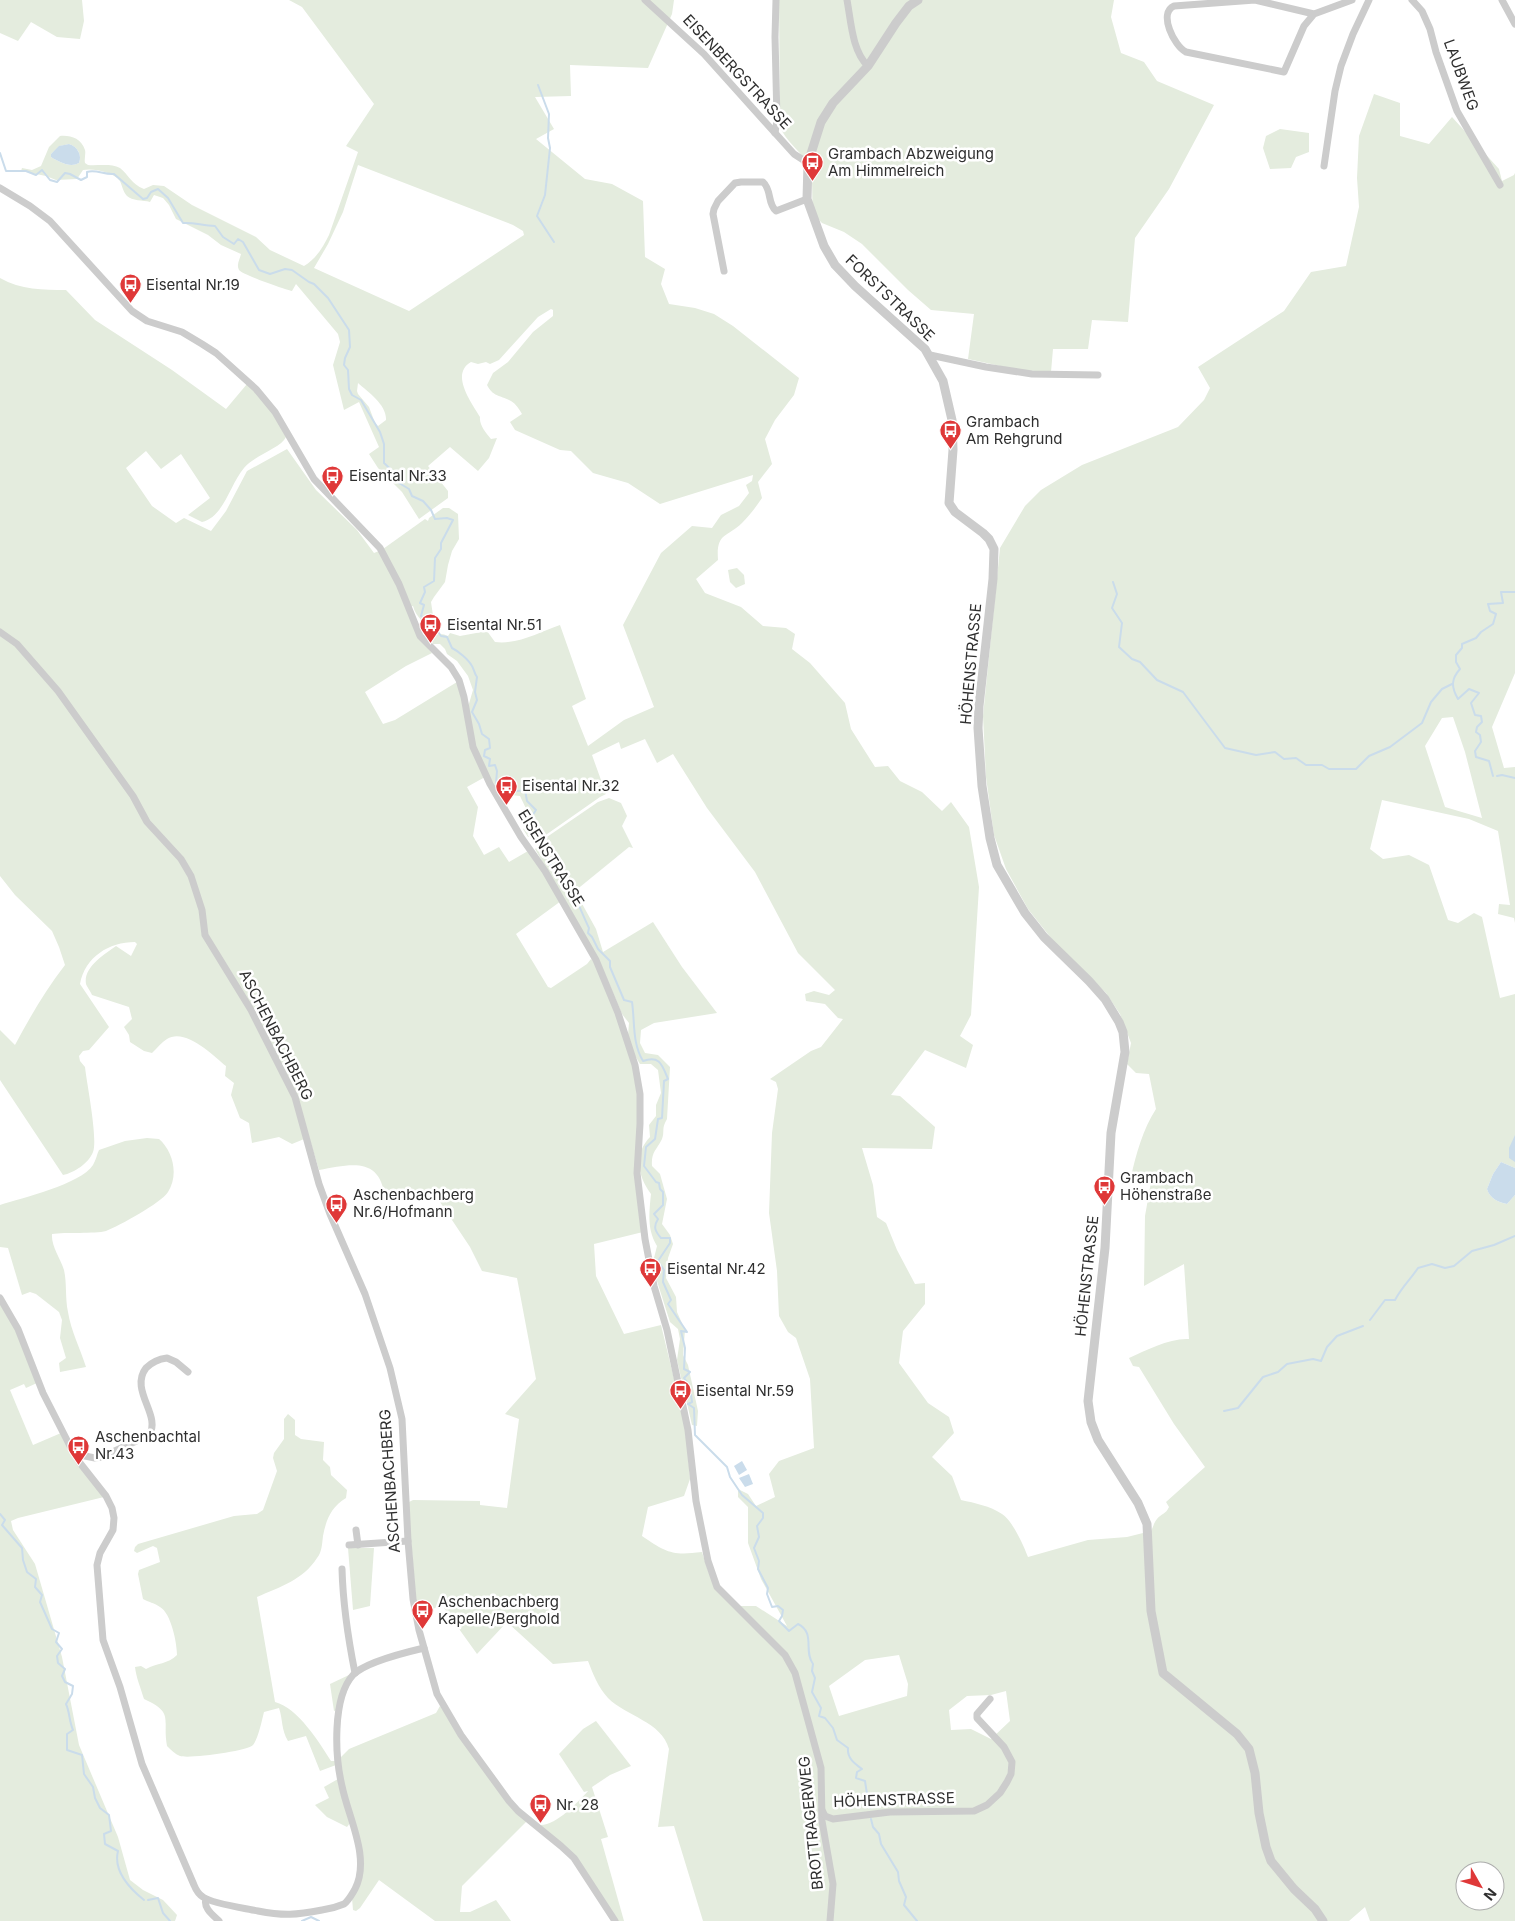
<svg xmlns="http://www.w3.org/2000/svg" width="1515" height="1921" font-family="Inter,sans-serif">
<style>
.green{fill:#e4ecde;fill-rule:evenodd}
.water{fill:#cadceb}
.lines{fill:none;stroke-linecap:round;stroke-linejoin:round}
.stream{stroke:#cadceb;stroke-width:2}
.minor{stroke:#ccc;stroke-width:7}
.tertiary{stroke:#ccc;stroke-width:9}
.labels{text-anchor:middle;stroke-width:5;stroke-linejoin:round;paint-order:stroke}
.street-label{font-size:15px;fill:#2f2f2f;stroke:#fff}
.poi-label{font-size:15px;fill:#2f2f2f;stroke:#fff;text-anchor:start}
</style>
<rect width="100%" height="100%" fill="#fff"/>
<g class="green">
<path d="M0,0H82L84,21L80,39L57,37L31,22L18,41L0,33Z"/>
<path d="M289,0H674L672,14L648,68L570,65L571,96L535,97L554,129L536,139L585,179L612,184L643,201L645,257L665,269L661,284L669,304L695,308L714,314L733,326L799,378L794,395L775,420L765,439L772,464L758,482L762,498C756,507 750,515 742,523C726,538 716,533 718,560L696,579L705,593L741,607L763,626L786,628L795,634L792,649L810,663L845,703L851,729L875,767L888,766L900,781L922,792L942,811L951,802L969,827L979,887L971,1015L960,1036L973,1045L966,1068L925,1050L891,1095L900,1096L935,1127L932,1149L862,1148L873,1185L877,1217L886,1223L897,1250L915,1284L925,1283V1304L903,1331L899,1363L928,1403L949,1417L954,1433L932,1457L952,1476L961,1500C975,1503 990,1506 1002,1514C1012,1520 1024,1546 1028,1557L1088,1540L1127,1537L1151,1531C1153,1528 1154,1522 1157,1519C1161,1514 1166,1514 1169,1507L1166,1502L1205,1467L1174,1424L1139,1367L1133,1366L1129,1358C1147,1350 1169,1338 1189,1339L1184,1264L1144,1286L1145,1216L1151,1182L1148,1180H1134L1131,1177C1136,1154 1143,1129 1156,1109L1149,1074L1136,1073L1127,1064L1131,1043L1120,1014L1106,993L1055,943L1028,909L1006,869L994,835L986,777L983,716L1000,548L1025,506L1041,490L1082,465L1178,427L1204,400L1210,388L1198,367L1284,311L1311,272L1346,266L1359,207L1357,178L1359,136L1374,94L1400,103V136L1429,144L1452,117L1499,169L1502,181L1514,175L1515,173V673L1492,727L1504,768L1515,767V923L1514,918L1498,914L1499,904L1510,905L1498,831L1469,819L1382,800L1370,849L1383,859L1409,855L1429,865L1448,920L1458,923L1474,913L1482,917L1500,998L1515,994V1168L1501,1162L1493,1174L1487,1189C1490,1199 1498,1202 1507,1204L1515,1195V1921H1370L1365,1907L1349,1921H703L674,1826L658,1827L669,1749C661,1721 627,1717 608,1698C598,1687 593,1674 588,1661L553,1664L507,1622L477,1654L444,1608L445,1603L421,1615L417,1612L409,1516V1502L413,1500L480,1501V1505L507,1508L519,1419L505,1414L536,1379L517,1278L482,1271L470,1247L436,1196L385,1199C381,1156 351,1164 319,1170L309,1137L292,1144L279,1137L252,1143L249,1123L240,1118L231,1095L234,1083L225,1076L226,1066C214,1056 185,1027 167,1039C162,1042 157,1048 152,1053L144,1051L130,1042L129,1035L124,1027L132,1019L129,1007L92,995C91,992 87,987 86,984C83,967 105,954 116,946L131,956L137,944L135,942C109,942 85,957 80,984L109,1027L89,1050L83,1051L79,1056L80,1061L85,1067C87,1085 98,1139 93,1152C89,1163 74,1173 63,1175L0,1080V1030L15,1045C30,1017 45,991 65,965L59,947L52,931L15,895L0,876V278C21,290 43,290 66,290L95,320L172,370L226,409L247,384C263,400 277,416 286,437C281,448 255,455 244,468C230,484 224,517 202,522L188,515L210,498L181,454L161,469L146,451L126,468L152,506L176,523L184,518L211,531L226,511L247,471L287,449L316,490L357,530L374,553L379,551L390,570L419,638L432,653L406,666L365,692L383,724L395,720L457,682L459,684L473,751L485,777L467,787L478,807L473,836L484,855L499,847L509,862L528,851L536,861L561,901L516,934L548,987L551,988L587,964L591,959L596,964C613,1006 634,1050 638,1095C640,1118 636,1141 635,1164C635,1187 640,1210 643,1232L594,1244L596,1276L624,1334L661,1325L686,1428L690,1479L684,1496L648,1507L642,1536C666,1552 671,1556 702,1552C710,1578 713,1588 734,1606H756L787,1626L761,1579L748,1543V1507L738,1497V1489L748,1494L756,1506L775,1497L769,1474L779,1461L814,1448L810,1379L796,1338L788,1332L779,1316L777,1271L769,1213L772,1133L778,1089L776,1082L770,1079L811,1051L821,1047L843,1019L838,1018L825,1004L806,1001L805,994L814,991L829,995L835,990L798,953L755,872L707,808L673,754L657,763L645,739L621,749L619,742L592,755L606,794L600,797L540,839L535,837H528L523,829L528,826L531,819L520,796L500,794L482,764L473,738L468,714V707L473,690L468,676L457,661L447,654L445,649L440,644H433L431,638C436,633 442,633 448,636L450,633L460,636L487,631L495,642C517,645 540,632 560,625L586,699L572,706L588,746L624,720L654,707L623,625L661,553L692,526L712,528L721,515L739,506L749,493L746,485L752,481L753,475L660,504L628,483L593,473L571,451L560,450L515,430L510,422L522,414C519,409 516,404 511,401C500,395 493,397 487,385L493,373L508,362L533,332L553,316V310L551,309L538,317L499,360L490,364L486,362L478,364L471,362C450,374 471,402 480,417C479,425 486,433 491,439L497,438L489,458L478,471L450,447L428,466L448,491V498L419,519L402,492L378,468L369,454L379,447L359,402L344,410L333,365L340,342L338,334L296,284L292,291C284,289 243,275 239,270C236,265 240,259 241,254L221,245L208,235L176,219L169,205L163,198L154,195L150,202C143,200 132,201 127,196C123,192 122,185 120,181C113,172 94,168 83,170L77,179L56,180L46,176L21,171L22,168L32,170L41,166L49,147L60,136C70,135 81,138 85,150C86,154 84,159 85,163L88,165C97,166 111,163 120,168C129,175 131,184 144,189L153,185L164,186L192,205L256,237L270,250L304,266C316,259 323,247 329,235L358,152L346,146L374,104L302,7ZM69,144C78,147 82,155 79,163C70,168 59,162 51,157V154L60,146ZM358,165L513,225L523,231L524,235L409,311L314,268L328,244L343,212ZM358,383C368,392 387,405 386,420L378,426L375,423L369,407L358,394L357,391ZM1453,717L1465,752L1482,818L1445,807L1425,746L1442,718ZM899,1655L908,1684L907,1696L839,1716L829,1686L865,1660ZM1006,1691L1010,1721L991,1739L971,1729L951,1730L949,1710L967,1696L991,1695ZM1465,1871H1495V1901H1465Z"/>
<path d="M779,0H1114L1111,17L1121,53L1144,62L1157,81L1214,105L1169,189L1135,238L1128,322L1092,320L1088,349H1053L1051,372L1019,370L968,359L974,314L931,310L908,290L862,244L844,232L822,223L814,215C810,198 816,176 806,161C798,149 786,141 780,127Z"/>
<path d="M1280,129L1309,133V152L1296,157L1291,168L1270,169L1263,148L1266,136Z"/>
<path d="M443,508H449L458,514L459,539L452,551L448,565L445,582L434,597L431,602L435,629L433,630C424,623 416,617 413,606L410,607L383,549L425,519L428,521L429,518Z"/>
<path d="M737,568L744,575L745,584L736,588L730,582L728,570Z"/>
<path d="M609,798L621,803L627,816L622,826L633,848L629,847L575,891L596,929L603,952L653,922L682,967L717,1013L654,1023L641,1030L640,1043L645,1053L658,1055L670,1067L667,1119C661,1129 665,1131 662,1139C656,1151 651,1152 652,1166L660,1174L667,1199L662,1224L670,1235L673,1244L668,1258L666,1278L676,1297L677,1312L685,1330L683,1355L688,1365L698,1411L697,1426L692,1425L677,1360L680,1339L678,1329L670,1322L656,1278L653,1262L657,1246C647,1230 649,1213 651,1194C638,1176 633,1155 650,1137L649,1125L656,1116V1105L661,1093L658,1070L651,1064H640L634,1054L628,1035L629,1023L622,1014L599,960L535,849L542,844L544,839L598,802Z"/>
<path d="M147,1138L159,1139C173,1151 179,1175 168,1192C161,1203 119,1226 106,1231C95,1234 65,1232 52,1234C51,1246 60,1258 64,1270C67,1283 65,1298 68,1312C71,1331 80,1348 86,1367L60,1372L59,1363L66,1358L60,1338L62,1320L59,1312L36,1294L30,1292L22,1295L8,1248L0,1247V1205C22,1198 81,1184 93,1165C96,1160 97,1154 99,1150L125,1141Z"/>
<path d="M0,1301L11,1319L37,1383L26,1388L24,1384L10,1390L33,1445L61,1433L104,1497L18,1518L11,1521L13,1530L35,1564L62,1657L79,1745L118,1837L130,1880L143,1890L163,1900L177,1915L175,1921H0Z"/>
<path d="M288,1414L295,1420V1435L301,1439L324,1442L323,1460L330,1467L331,1475L347,1490L346,1498C331,1507 326,1520 323,1536C322,1544 322,1552 317,1558C303,1580 280,1587 257,1597L275,1702C298,1708 319,1742 331,1761H336V1765L320,1771L306,1736L288,1741C281,1729 283,1720 279,1708L264,1712C262,1720 258,1739 253,1745C248,1751 189,1759 180,1756C175,1754 171,1750 167,1746C162,1719 175,1713 144,1699C141,1689 136,1677 135,1667L141,1666L146,1669C157,1663 168,1664 177,1655C177,1643 171,1613 160,1607C155,1603 148,1602 143,1599L138,1574L139,1570L160,1562L157,1548L153,1546L137,1553L134,1551L135,1547L138,1544L234,1516L257,1514L263,1510L277,1471L273,1458L274,1453L284,1439V1419Z"/>
<path d="M348,1548H374L370,1606L353,1610Z"/>
<path d="M351,1674L337,1710L334,1711L330,1684Z"/>
<path d="M440,1706L527,1821L462,1886L460,1912H470L496,1900L511,1921H435L379,1880L360,1908L356,1911L353,1910L352,1898L362,1874L345,1792L340,1758L349,1749L436,1713Z"/>
<path d="M596,1721L631,1766L610,1775L592,1787L608,1837L601,1839L624,1921H613L572,1860L539,1825C555,1827 578,1802 588,1791L584,1792L559,1754L583,1729Z"/>
<path d="M338,1779L350,1823L347,1827L327,1817L315,1805L329,1798L324,1787Z"/>
</g>
<g class="water">
<path d="M69,144C78,147 82,155 79,163C70,168 59,162 51,157V154L59,146Z"/>
<path d="M1515,1135V1162L1509,1158V1148Z"/>
<path d="M1501,1162L1515,1168V1195L1507,1204C1498,1202 1490,1199 1487,1189L1493,1174Z"/>
<path d="M742,1461L747,1470L739,1475L734,1466Z"/>
<path d="M749,1474L753,1484L745,1487L739,1478Z"/>
</g>
<g class="lines">
<g class="stream">
<path d="M538,85L549,114L548,138L550,148L545,195L537,216L554,242"/>
<path d="M0,153L6,171H26L36,175L42,170L50,180L57,182L65,173L70,174L81,180L87,177V172C96,169 104,175 114,174L143,199L147,198L151,192L158,189L168,198L183,223C194,222 203,226 215,226L223,237L234,244L238,239L243,242L259,270L270,274L285,269L292,270L309,282L314,284L328,298L349,330L350,347L345,358L344,365L348,370L349,389L352,395L361,400L380,432L384,444V463L398,476L399,483L409,489L412,496L423,501L431,510L435,519L447,518L453,520L441,543V549L435,558L434,581L424,587L425,592L420,603L424,605L421,616L431,619L437,623L436,629L441,636L447,637L452,648C458,651 468,659 472,666C474,669 474,673 477,677L475,692L477,700L472,712L479,724L482,734L489,739L490,748L485,750L484,756L490,759L489,766L495,765L497,771L496,783C506,793 511,792 525,790L527,801L536,810L530,819L529,832L548,853L551,867C571,879 579,908 589,928L588,933L592,937L598,949L610,961V967L624,1000L632,1002C635,1022 632,1043 643,1061C660,1055 662,1065 668,1079L664,1081L662,1118L658,1119L655,1139L646,1147L644,1166L656,1182L659,1183L660,1189L663,1192V1205L654,1214L658,1219C653,1227 655,1231 661,1238H670V1243L658,1261L664,1270L663,1282L671,1300L668,1304L687,1332L681,1331L685,1348L684,1369L690,1372L684,1378L689,1385L686,1392L691,1395L692,1402L688,1404L694,1408L695,1435L727,1467L730,1477L742,1495L763,1513V1518L757,1526L759,1537L754,1548L759,1561L758,1569L768,1588L767,1594L772,1607L778,1606L783,1610L782,1616L779,1621L789,1631L798,1624C816,1633 803,1651 813,1664L812,1671L815,1678L812,1692L821,1708L819,1716L825,1718L833,1728L837,1740L848,1748C847,1758 854,1763 862,1769L857,1772L856,1778L865,1781L867,1794L863,1798L870,1808"/>
<path d="M1113,582L1117,594L1112,608L1122,623L1119,647L1132,659L1140,662L1157,680L1183,692L1225,748L1256,755L1275,752L1284,759L1296,758L1306,765H1322L1329,769H1356L1369,756L1390,747L1422,723L1431,702L1442,689L1452,684"/>
<path d="M1493,776L1489,761L1476,757L1475,751L1481,742L1480,735L1476,732L1477,727L1482,722L1481,716L1475,715L1471,703L1479,693L1469,689L1458,699C1451,687 1451,679 1460,669L1456,662V655L1462,648V644L1476,638L1481,632L1493,624L1496,614L1490,611L1488,604L1503,603L1501,592H1515"/>
<path d="M1497,776L1502,775L1515,778"/>
<path d="M1370,1320L1385,1300H1395C1402,1287 1410,1280 1418,1268L1432,1264L1445,1268L1454,1266L1472,1251L1494,1245L1515,1236"/>
<path d="M1224,1411L1238,1408L1263,1377L1278,1372L1287,1364L1313,1359L1321,1361L1327,1347L1337,1336L1363,1326"/>
<path d="M0,1514L5,1520L2,1525L22,1548L23,1560L27,1572L36,1579L35,1587L42,1595L40,1602L52,1629L59,1633L56,1642L62,1649L57,1656L58,1663L65,1669L62,1676L65,1682L73,1686L72,1694L66,1704C70,1713 69,1721 73,1730L67,1734V1750L82,1755L84,1774L93,1787L95,1798L100,1808L109,1815L111,1831L104,1834L105,1844L118,1851C113,1871 129,1888 144,1900"/>
<path d="M871,1819L873,1827L879,1834L881,1844L898,1872L899,1881L906,1897L904,1905L917,1921"/>
<path d="M148,1900L158,1898L163,1913L170,1921"/>
<path d="M302,1921L311,1917L319,1921"/>
</g>
<g class="minor">
<path d="M645,0L704,54L794,154L808,163"/>
<path d="M847,0C851,21 852,51 868,66"/>
<path d="M1412,0L1422,11L1430,29L1436,52L1457,111L1500,185"/>
<path d="M1502,0L1515,24"/>
<path d="M1314,14L1255,0L1174,6C1158,13 1174,46 1186,52L1284,72L1304,26L1314,14L1352,0"/>
<path d="M775,133L777,120L775,37L776,0"/>
<path d="M1324,166L1335,91L1341,66L1353,34L1369,0"/>
<path d="M0,188L30,206L50,221L132,311L147,321L182,332L202,344L216,353L256,389L275,412L314,479L380,548L399,584L420,636L451,667L459,680L464,697L473,747L490,784L521,837L545,871L596,960L618,1013L635,1065L640,1094V1124L637,1173L645,1239L654,1286L667,1330L688,1430L696,1501L708,1561L717,1587L785,1655L795,1673L821,1768L822,1821L833,1884L830,1921"/>
<path d="M724,271L713,214L714,209L718,201L735,183L741,182H763C772,190 767,203 776,211L807,199"/>
<path d="M930,355L986,367L1032,374L1098,375"/>
<path d="M0,632L17,644L58,691L133,796L147,822L181,859L191,876L202,910L205,935L251,1010L295,1097L319,1184L330,1214L365,1294L390,1368L402,1419L408,1541L413,1599L419,1630L437,1694L461,1735L509,1801L518,1811L561,1846L574,1858L615,1921"/>
<path d="M0,1298L18,1329L43,1393L70,1446L80,1463L106,1496L112,1508L114,1518L113,1530L100,1553L97,1565L103,1640L120,1687L142,1764L194,1885C196,1890 198,1894 203,1897C213,1904 244,1908 258,1911C284,1916 296,1915 322,1910C329,1909 337,1907 344,1904C349,1900 352,1894 355,1889C371,1858 348,1817 342,1786C335,1757 332,1698 353,1675C365,1662 407,1652 424,1648"/>
<path d="M75,1454L95,1458L102,1457L149,1435C162,1416 129,1390 146,1368C152,1362 159,1359 167,1358L176,1362L188,1372"/>
<path d="M356,1530L358,1545"/>
<path d="M349,1545L408,1541"/>
<path d="M342,1569C343,1605 348,1638 355,1673"/>
<path d="M822,1810L825,1816L833,1819L890,1812L974,1811L987,1805L1000,1793L1007,1782L1011,1774L1012,1762L1004,1747L977,1718V1714L990,1699"/>
<path d="M206,1899C203,1908 213,1915 219,1921"/>
</g>
<path class="tertiary" d="M918,0L909,6L896,23L868,66L833,103L821,122L808,163L807,199L824,246L835,265L855,286L925,349L943,381L952,420L953,450L949,503L955,512L983,533L989,539L994,549L993,579L979,706L978,728L982,786L990,838L997,865L1025,913L1044,937L1089,981L1105,999L1119,1022L1123,1032L1125,1052L1111,1133L1105,1248L1088,1401L1091,1422L1098,1440L1138,1503L1147,1524L1151,1611L1163,1673L1237,1734L1249,1749L1255,1773L1259,1813L1266,1847L1271,1861L1294,1889L1315,1909L1323,1921"/>
</g>
<defs>
<symbol id="bus-pin" viewBox="-11 -11 22 30"><path d="M0 17L-7.5 6A9.5 9.5 0 1 1 7.5 6Z" fill="#df3838" stroke="#fff"/><path d="M-5-6H5V4H4V6H2V4H-2V6H-4V4H-5ZM-3.5-4V0h7V-4ZM-3.5 1.2v1.5H-2V1.2ZM2 1.2v1.5H3.5V1.2Z" fill="#fff"/></symbol>
</defs>
<g fill-rule="evenodd">
<use href="#bus-pin" x="800" y="150" width="25" height="34"/>
<use href="#bus-pin" x="118" y="272" width="25" height="34"/>
<use href="#bus-pin" x="938" y="418" width="25" height="34"/>
<use href="#bus-pin" x="320" y="464" width="25" height="34"/>
<use href="#bus-pin" x="418" y="612" width="25" height="34"/>
<use href="#bus-pin" x="494" y="774" width="25" height="34"/>
<use href="#bus-pin" x="1092" y="1174" width="25" height="34"/>
<use href="#bus-pin" x="324" y="1192" width="25" height="34"/>
<use href="#bus-pin" x="638" y="1256" width="25" height="34"/>
<use href="#bus-pin" x="668" y="1378" width="25" height="34"/>
<use href="#bus-pin" x="66" y="1434" width="25" height="34"/>
<use href="#bus-pin" x="410" y="1598" width="25" height="34"/>
<use href="#bus-pin" x="528" y="1792" width="25" height="34"/>
</g>
<g class="labels">
<g class="street-label">
<text transform="translate(737 72) rotate(47)" y="5">EISENBERGSTRASSE</text>
<text transform="translate(1461 75) rotate(70)" y="5">LAUBWEG</text>
<text transform="translate(890 298) rotate(44)" y="5">FORSTSTRASSE</text>
<text transform="translate(971 664) rotate(-85)" y="5">HÖHENSTRASSE</text>
<text transform="translate(551 858) rotate(58)" y="5">EISENSTRASSE</text>
<text transform="translate(276 1035) rotate(63)" y="5">ASCHENBACHBERG</text>
<text transform="translate(1087 1276) rotate(-84)" y="5">HÖHENSTRASSE</text>
<text transform="translate(390 1481) rotate(-94)" y="5">ASCHENBACHBERG</text>
<text transform="translate(894 1800) rotate(-2)" y="5">HÖHENSTRASSE</text>
<text transform="translate(811 1823) rotate(-96)" y="5">BROTTRAGERWEG</text>
</g>
<g class="poi-label">
<text x="828" y="159">Grambach Abzweigung<tspan x="828" dy="17">Am Himmelreich</tspan></text>
<text x="146" y="290">Eisental Nr.19</text>
<text x="966" y="427">Grambach<tspan x="966" dy="17">Am Rehgrund</tspan></text>
<text x="349" y="481">Eisental Nr.33</text>
<text x="447" y="630">Eisental Nr.51</text>
<text x="522" y="791">Eisental Nr.32</text>
<text x="1120" y="1183">Grambach<tspan x="1120" dy="17">Höhenstraße</tspan></text>
<text x="353" y="1200">Aschenbachberg<tspan x="353" dy="17">Nr.6/Hofmann</tspan></text>
<text x="667" y="1274">Eisental Nr.42</text>
<text x="696" y="1396">Eisental Nr.59</text>
<text x="95" y="1442">Aschenbachtal<tspan x="95" dy="17">Nr.43</tspan></text>
<text x="438" y="1607">Aschenbachberg<tspan x="438" dy="17">Kapelle/Berghold</tspan></text>
<text x="556" y="1810">Nr. 28</text>
</g>
</g>
<g transform="translate(1480 1886) rotate(129)"><circle r="24" fill="#ffffff" stroke="#acacac"/>
<path d="M0-4L9 19L0 12L-9 19Z" fill="#df3838"/>
<text y="-8" font-size="14" font-weight="bold" text-anchor="middle" fill="#2f2f2f">N</text>
</g>
</svg>
